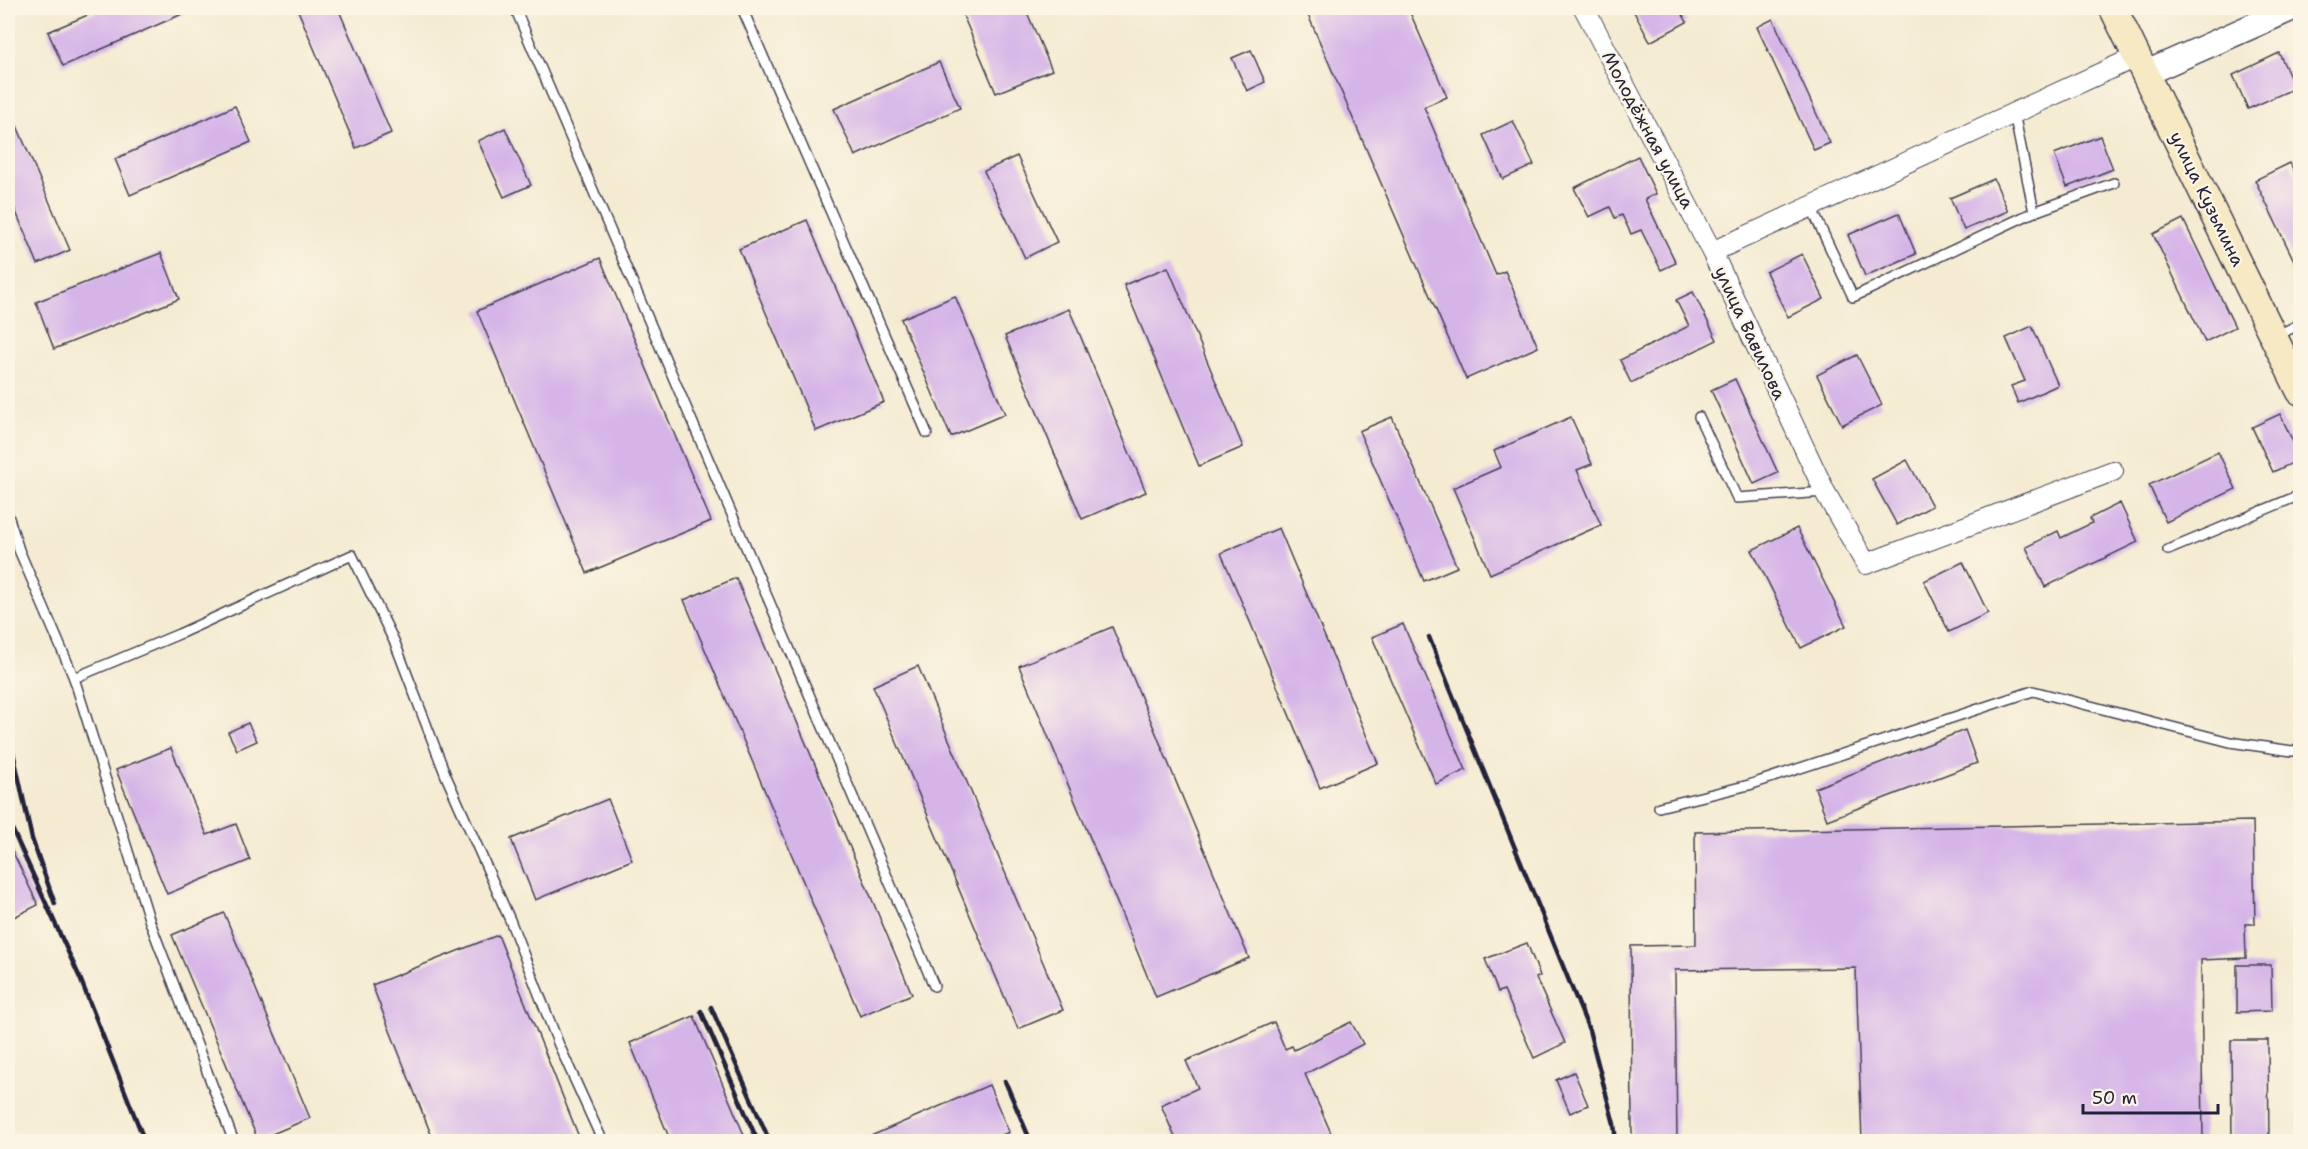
<svg xmlns="http://www.w3.org/2000/svg" width="2308" height="1149" font-family="'Shantell Sans',sans-serif">
<style>
.building{fill:#d5b4e8}
.lines{fill:none;stroke-linecap:round;stroke-linejoin:round}
.service-casing{stroke:#424052;stroke-width:12}
.minor-casing{stroke:#424052;stroke-width:22}
.tertiary-casing{stroke:#424052;stroke-width:27}
.secondary-casing{stroke:#424052;stroke-width:30}
.service{stroke:#fff;stroke-width:9}
.minor{stroke:#fff;stroke-width:20}
.tertiary{stroke:#fff;stroke-width:24}
.secondary{stroke:#f6e9c3;stroke-width:27}
.rail{stroke:#22223b;stroke-width:4.5}
.labels{text-anchor:middle;stroke-width:4.5;stroke-linejoin:round;paint-order:stroke}
.street-label{font-size:18px;fill:#22223b;stroke:#fcf5e5}
</style>
<rect width="100%" height="100%" fill="#fcf5e5"/>
<filter id="ink" filterUnits="userSpaceOnUse"><feTurbulence type="fractalNoise" baseFrequency=".0167" numOctaves="2"/><feDisplacementMap in="SourceGraphic" scale="12" xChannelSelector="R" yChannelSelector="G"/><feConvolveMatrix kernelMatrix="1 2 1 2 8 2 1 2 1" color-interpolation-filters="sRGB"/></filter>
<filter id="wash" filterUnits="userSpaceOnUse"><feTurbulence type="fractalNoise" baseFrequency=".008" numOctaves="4" result="noise"/><feDisplacementMap in="SourceGraphic" scale="24" xChannelSelector="R" yChannelSelector="G"/><feGaussianBlur stdDeviation="1.35" result="paint"/><feColorMatrix in="noise" values="0 0 0 0 0 0 0 0 0 0 0 0 0 0 0 0 0 1.4 0 .05"/><feComposite in="paint" operator="in"/></filter>
<g filter="url(#wash)">
<rect width="100%" height="100%" fill="#f4ebd2"/>
<g id="blocks">
<g class="building">
<path d="M104,8H196L63,66L48,32Z"/>
<path d="M297,8H338L391,133L356,148Z"/>
<path d="M960,8H1025L1052,70L996,93Z"/>
<path d="M1305,8H1408L1447,97L1424,107L1496,275L1505,271L1538,347L1466,379Z"/>
<path d="M1632,8H1679L1687,22L1650,42Z"/>
<path d="M1773,19L1830,143L1814,150L1757,27Z"/>
<path d="M1251,50L1265,82L1247,91L1232,58Z"/>
<path d="M2279,53L2295,88L2248,109L2233,75Z"/>
<path d="M939,62L960,108L855,156L834,109Z"/>
<path d="M8,105L70,250L38,264L8,193Z"/>
<path d="M235,106L251,142L130,195L115,159Z"/>
<path d="M1513,121L1534,165L1503,179L1483,135Z"/>
<path d="M505,128L531,185L504,197L478,141Z"/>
<path d="M2100,136L2113,169L2067,187L2054,154Z"/>
<path d="M1017,156L1057,242L1025,258L984,171Z"/>
<path d="M1638,156L1656,194L1645,199L1676,263L1661,270L1641,230L1631,234L1622,215L1615,218L1610,207L1589,217L1574,188Z"/>
<path d="M2290,163L2301,185V275L2255,180Z"/>
<path d="M1994,179L2008,211L1964,230L1950,198Z"/>
<path d="M1899,213L1916,254L1865,276L1848,235Z"/>
<path d="M2183,219L2235,327L2205,342L2153,234Z"/>
<path d="M807,220L884,402L816,431L739,249Z"/>
<path d="M161,253L179,299L54,349L36,302Z"/>
<path d="M1802,254L1824,299L1788,317L1766,272Z"/>
<path d="M600,258L711,521L587,573L477,311Z"/>
<path d="M1168,267L1243,447L1199,466L1124,285Z"/>
<path d="M1693,292L1717,340L1631,383L1620,360L1689,326L1676,300Z"/>
<path d="M955,296L1005,414L951,437L901,319Z"/>
<path d="M1069,309L1146,492L1082,519L1005,336Z"/>
<path d="M2032,326L2058,385L2018,403L2011,386L2025,381L2006,338Z"/>
<path d="M1857,355L1882,405L1842,425L1817,375Z"/>
<path d="M1735,379L1778,473L1754,484L1711,390Z"/>
<path d="M2280,414L2301,459L2273,472L2252,427Z"/>
<path d="M1392,417L1457,567L1424,581L1359,431Z"/>
<path d="M1571,417L1592,464L1577,470L1601,525L1490,574L1453,488L1501,467L1494,451Z"/>
<path d="M2218,452L2236,489L2166,522L2149,485Z"/>
<path d="M1907,460L1932,506L1897,525L1872,479Z"/>
<path d="M2120,503L2138,542L2045,587L2026,547L2058,531L2061,538L2092,523L2090,518Z"/>
<path d="M1279,528L1378,763L1320,788L1221,553Z"/>
<path d="M1797,528L1846,626L1801,648L1752,550Z"/>
<path d="M1963,562L1988,613L1949,632L1924,581Z"/>
<path d="M736,578L912,994L860,1016L684,600Z"/>
<path d="M1403,624L1466,770L1436,784L1372,637Z"/>
<path d="M1112,627L1249,958L1156,997L1019,666Z"/>
<path d="M918,666L1063,1010L1018,1029L873,686Z"/>
<path d="M248,723L257,741L237,750L228,732Z"/>
<path d="M1965,730L1977,763L1827,820L1815,788Z"/>
<path d="M171,748L207,835L236,824L250,860L167,894L116,770Z"/>
<path d="M608,799L632,860L535,900L511,839Z"/>
<path d="M2253,821L2255,924H2245L2246,958L2201,960L2203,1142H1862L1856,968L1675,970L1677,1142H1632L1631,946L1696,945L1695,832Z"/>
<path d="M8,842L38,905L8,920Z"/>
<path d="M224,913L310,1118L258,1140L172,935Z"/>
<path d="M498,935L581,1142H434L372,985Z"/>
<path d="M1527,943L1540,976L1536,978L1565,1043L1534,1058L1504,990L1498,992L1485,959Z"/>
<path d="M2237,965H2271L2272,1011L2237,1012Z"/>
<path d="M694,1016L747,1142H671L630,1043Z"/>
<path d="M1274,1022L1285,1049L1292,1046L1294,1050L1351,1022L1363,1044L1305,1074L1335,1142H1177L1161,1105L1198,1088L1186,1061Z"/>
<path d="M2231,1040H2268L2269,1142H2232Z"/>
<path d="M1574,1072L1588,1105L1570,1113L1556,1080Z"/>
<path d="M989,1085L1009,1132L987,1142H857Z"/>
</g>
</g>
</g>
<g filter="url(#ink)">
<use href="#blocks" fill-opacity="0" stroke="#424052" stroke-width="1.5"/>
<g class="lines">
<defs>
<g id="service">
<path d="M515,8L934,986"/>
<path d="M742,8L927,433"/>
<path d="M1811,207L1853,297L2034,212L2014,113"/>
<path d="M2034,212L2114,183"/>
<path d="M2276,336L2300,324"/>
<path d="M1699,417L1737,498L1825,492"/>
<path d="M8,515L19,550L74,678L150,922L234,1142"/>
<path d="M2168,550L2300,495"/>
<path d="M74,678L179,634L352,555L395,643L446,776L510,920L559,1045L603,1142"/>
<path d="M1659,807L1749,785L2033,691L2230,742L2292,751L2300,750"/>
</g>
<g id="minor">
<path d="M1584,8L1712,252L1825,492L1866,564L2113,471"/>
<path d="M1712,252L2138,56"/>
</g>
<path id="tertiary" d="M2146,73L2293,8"/>
<path id="secondary" d="M2113,8L2300,391"/>
</defs>
<use href="#service" class="service-casing"/>
<use href="#minor" class="minor-casing"/>
<use href="#tertiary" class="tertiary-casing"/>
<use href="#secondary" class="secondary-casing"/>
<use href="#service" class="service"/>
<use href="#minor" class="minor"/>
<use href="#tertiary" class="tertiary"/>
<use href="#secondary" class="secondary"/>
<g class="rail">
<path d="M1429,637L1589,1030L1614,1124L1616,1142"/>
<path d="M8,729L32,839L55,904"/>
<path d="M8,820L80,978L145,1142"/>
<path d="M711,1007L770,1142"/>
<path d="M701,1011L758,1142"/>
<path d="M1005,1081L1031,1142"/>
</g>
</g>
</g>
<g class="labels">
<g class="street-label">
<text transform="translate(1648 130) rotate(62)" y="6">Молодёжная улица</text>
<text transform="translate(2207 199) rotate(64)" y="6">улица Кузьмина</text>
<text transform="translate(1750 333) rotate(65)" y="6">улица Вавилова</text>
</g>
</g>
<rect width="2308" height="1149" fill="none" stroke="#fcf5e5" stroke-width="30"/>
<path d="M2083 1104v9h135v-9" fill="none" stroke="#22223b" stroke-width="3"/>
<text x="2092" y="1104" font-size="18" fill="#22223b" stroke="#fcf5e5" stroke-width="4.5" paint-order="stroke">50 m</text>
</svg>
